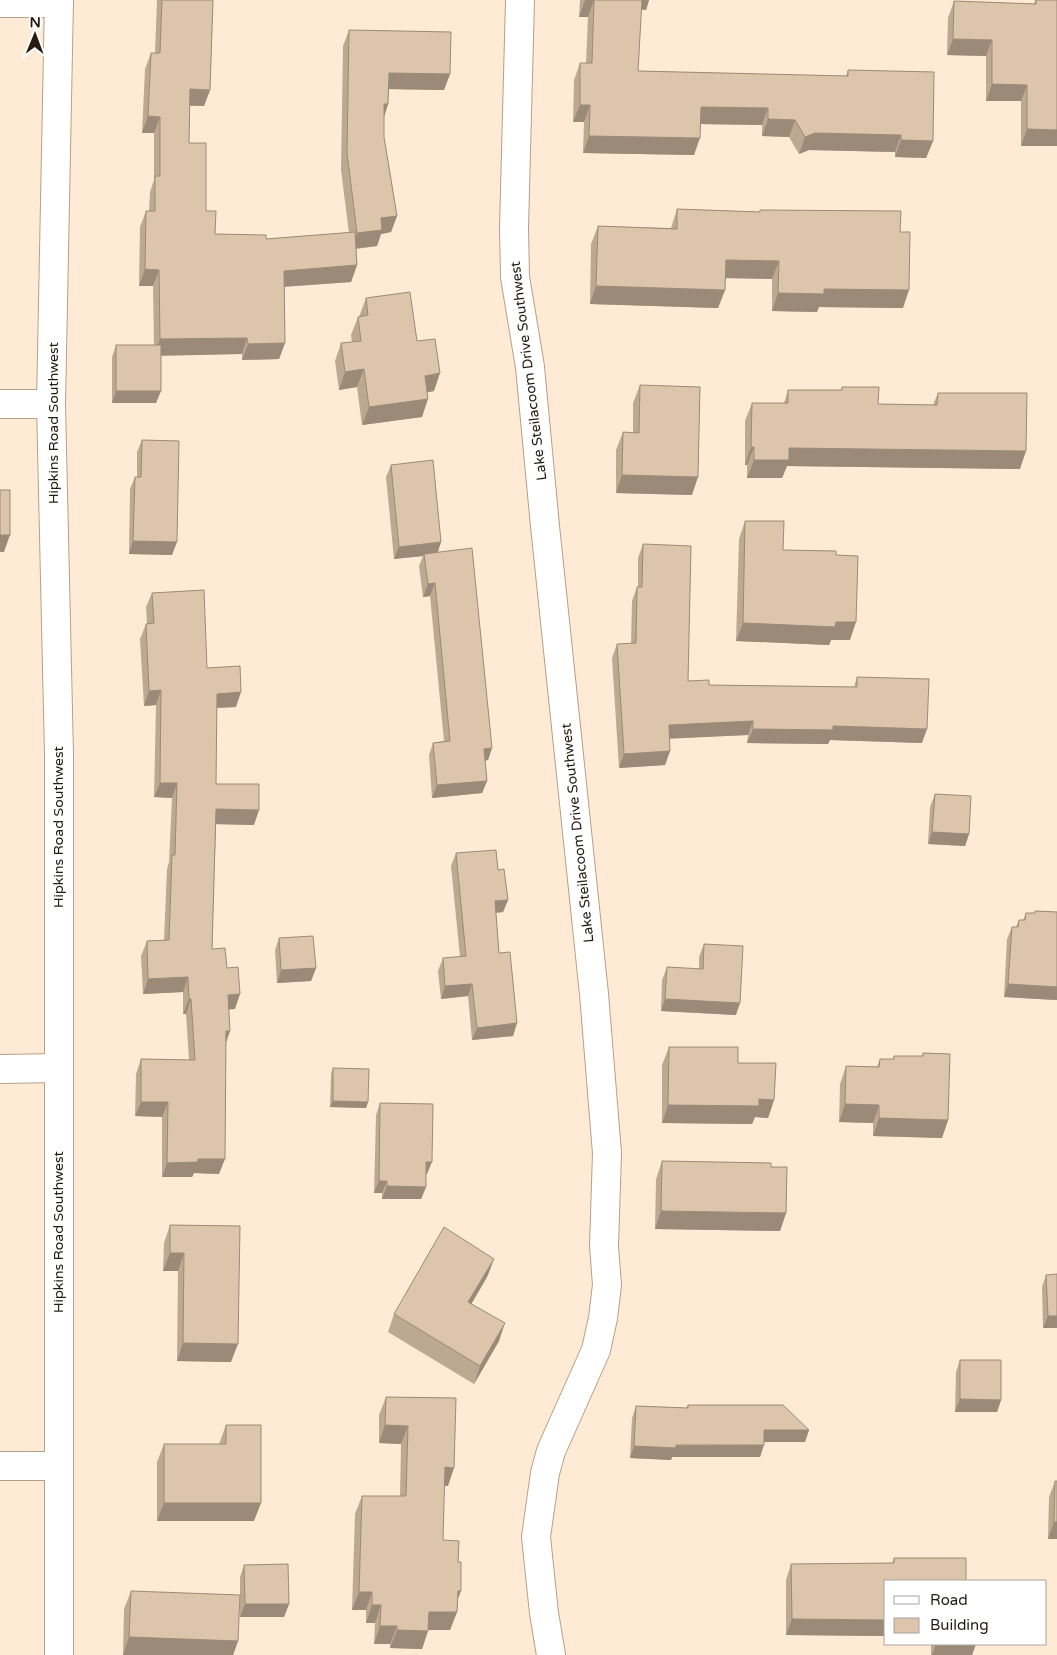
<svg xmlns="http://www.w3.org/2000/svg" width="1057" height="1655" font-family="'Varela Round',sans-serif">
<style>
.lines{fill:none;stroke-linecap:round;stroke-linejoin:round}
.minor-casing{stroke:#b6a086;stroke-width:30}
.tertiary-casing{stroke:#b6a086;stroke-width:30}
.minor{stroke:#fff;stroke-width:28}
.tertiary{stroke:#fff;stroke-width:28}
.wall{fill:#bda992}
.shaded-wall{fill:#9a8a77}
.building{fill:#dcc5aa;stroke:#9a8a77}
.labels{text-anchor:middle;stroke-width:4.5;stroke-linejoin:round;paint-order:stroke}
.street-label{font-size:14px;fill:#241c12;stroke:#fff}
</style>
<rect width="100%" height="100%" fill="#ffebd5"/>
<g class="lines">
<defs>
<g id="minor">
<path d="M520,0L514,228L515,277L530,367L545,526L594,994L607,1153L604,1246L607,1285L603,1318L596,1350L551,1451L545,1473L536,1537L544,1613L551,1655"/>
<path d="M0,3H59"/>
<path d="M0,404H51"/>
<path d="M0,1069L58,1068"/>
<path d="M0,1466H57"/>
</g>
<path id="tertiary" d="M59,0L51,404L59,755V1655"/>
</defs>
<use href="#minor" class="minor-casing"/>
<use href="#tertiary" class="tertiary-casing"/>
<use href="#minor" class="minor"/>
<use href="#tertiary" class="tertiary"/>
</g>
<g class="wall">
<path d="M157,0H213L210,90L204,106H190L189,143L206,211L215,234L266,239L349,233L341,170L343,46L349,30L450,74L444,90L389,89L388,104L384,117V137L397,216L391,232L381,234L377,246L356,249L357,265L351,282L284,287L285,343L279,359L242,360V354L161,355L156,403H112V357L116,345H154L153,286H139L140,227L146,211H149L150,192L154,180V133H142L145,69L151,53H155Z"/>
<path d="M580,0H649L646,10L641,9L638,71L846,76L848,70L933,141L926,158L895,157V152L809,150L799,154L789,137L762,136V125L701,124L694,155L583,153L584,122H573L574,80L580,63H586L588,17H579Z"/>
<path d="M1035,0H1057V146H1021V101H986V56L947,55L948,18L954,1L1034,4Z"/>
<path d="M677,209L759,212L760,210L900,232L903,308L819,307L817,312L772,311V279L725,278V290L718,308L590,304L591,244L598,226L671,228Z"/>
<path d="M366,298L417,341L434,391L427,392L422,417L362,425L357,387L339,390L335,361L341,343L352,342L351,335L358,317H359Z"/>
<path d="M640,385L692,495L616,493V450L623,432H633V403Z"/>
<path d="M842,387L878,404L933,405L938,393L1020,469L787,466L782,478H747V465H745V421L752,403H784L788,390H841Z"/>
<path d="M142,440L172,555L129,554L130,489L135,477H137V452Z"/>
<path d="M391,465L438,552L492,748L488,760L485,761L487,781L482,793L432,798L429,755L433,743L444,741L430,596L423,597L419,566L423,556L394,559L386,477Z"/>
<path d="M745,521L783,550L836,555L850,640H831L829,645L736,641L739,539Z"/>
<path d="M643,544L688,681L709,685L854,687L857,677L922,743L830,740L828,744L747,743L748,735L669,738L670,751L665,765L619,768L612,658L617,644H631L632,601L637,587H638V558Z"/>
<path d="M152,593L236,707L217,708L216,784L254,825L216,824L212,949L227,968L235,1009H228L226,1042L219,1174L194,1173L192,1177H162V1117L135,1116L136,1074L141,1059L189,1060L186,1014H183V992L143,994L141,956L147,941L164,940L167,869L169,862L172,798L154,797L156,705L144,706L140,639L146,624H147L146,607Z"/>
<path d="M935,794L969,834L965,846L928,844L930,807Z"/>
<path d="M456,853L498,870L508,900L503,912L496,913L499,953L517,1023L513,1036L472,1040L468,996L441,999L438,971L443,958L460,957L451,866Z"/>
<path d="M1035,911L1057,912V1000L1004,997L1007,939L1012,927H1016L1019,920H1023L1026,913H1035Z"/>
<path d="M279,938L316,968L311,981L277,983L275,950Z"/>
<path d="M704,944L736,1015L661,1011L662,980L667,967L699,969V957Z"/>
<path d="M669,1047L738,1063L774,1100L768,1118L755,1117L752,1124L662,1123V1065Z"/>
<path d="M923,1053L948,1120L942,1138L873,1136V1123L839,1122L840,1084L846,1066L877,1067L880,1059H893L894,1056H922Z"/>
<path d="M333,1068L368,1102L366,1108L330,1107L331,1074Z"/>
<path d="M380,1103L427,1174H426V1187L421,1199H382V1193H374L376,1115Z"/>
<path d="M662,1161L771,1167L786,1213L780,1231L655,1229L656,1179Z"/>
<path d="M170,1225L240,1226L231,1362L177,1361L178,1271H163L164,1243Z"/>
<path d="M494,1259L487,1277L471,1304L499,1341L474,1384L388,1332L394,1314Z"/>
<path d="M1046,1275L1057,1328H1043L1042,1287Z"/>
<path d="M960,1360L1001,1400L997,1412H955L956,1372Z"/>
<path d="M386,1397L456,1398L448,1486H444L443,1540L458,1600L457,1612L450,1630H428L422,1649L390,1648V1644H374L375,1623H366V1610H352L355,1514L362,1496H400L401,1444L379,1443V1415Z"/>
<path d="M688,1405L809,1430L805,1442H764L760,1457H672L671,1460L630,1458L632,1418L636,1406L686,1408Z"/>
<path d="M226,1425L254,1521H157V1462L164,1444H219Z"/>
<path d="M1055,1481H1057V1539H1048L1049,1497Z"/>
<path d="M894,1558H966L886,1581V1636L786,1635V1580L791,1564L892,1563Z"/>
<path d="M244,1565L289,1604L284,1617H240V1577Z"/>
<path d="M131,1591L238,1641L233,1655H123L124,1609Z"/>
<path d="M931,1644H976L972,1655H931Z"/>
</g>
<g class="shaded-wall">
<path d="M585,0H594L588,17H579Z"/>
<path d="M639,0H649L646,10L636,9Z"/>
<path d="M953,39L992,40L986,56L947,55Z"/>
<path d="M389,73L450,74L444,90L383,89Z"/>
<path d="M992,84L1027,85L1021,101H986Z"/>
<path d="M190,89L210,90L204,106L184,105Z"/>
<path d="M384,104H388L383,120Z"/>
<path d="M580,105H590L584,122H573Z"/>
<path d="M701,107L768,108L762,125L695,124Z"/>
<path d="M148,116L160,117L154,133H142Z"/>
<path d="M768,119L795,120L789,137L762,136Z"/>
<path d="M1027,129L1057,130V146H1021Z"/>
<path d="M815,133L901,135L895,152L809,150L799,154L805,137Z"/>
<path d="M589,136L700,138L694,155L583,153Z"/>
<path d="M901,140L933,141L926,158L895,157Z"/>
<path d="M397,216L391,232L381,234L377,246L351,249L357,233L381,218Z"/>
<path d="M726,260L779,261L772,279L719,278Z"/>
<path d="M357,265L351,282L278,287L284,271Z"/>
<path d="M145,269L159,270L153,286H139Z"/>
<path d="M596,286L725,290L718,308L590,304Z"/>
<path d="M824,289L909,290L903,308L819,307L817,312L772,311L778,293Z"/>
<path d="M247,338L242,354L154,356L160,339Z"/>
<path d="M285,343L279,359L242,360L248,344Z"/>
<path d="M364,369L357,387L339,390L345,372Z"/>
<path d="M440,373L434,391L418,394L425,376Z"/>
<path d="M116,391H161L156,403H112Z"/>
<path d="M428,399L422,417L362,425L369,407Z"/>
<path d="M751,447H754L747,465H745Z"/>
<path d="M789,448L1026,451L1020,469L787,466L782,478H747L754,460Z"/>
<path d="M622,475L698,477L692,495L616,493Z"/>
<path d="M0,535H10L4,552H0Z"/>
<path d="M133,541L177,542L172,555L129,554Z"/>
<path d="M441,542L437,555L424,554L423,556L394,559L399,547Z"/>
<path d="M435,583L430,596L423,597L428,584Z"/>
<path d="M836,622H856L850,640H831L829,645L736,641L743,623Z"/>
<path d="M161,690L156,705L144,706L149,691Z"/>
<path d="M241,692L236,707L212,708L217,694Z"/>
<path d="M753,721L748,735L664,739L669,725Z"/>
<path d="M833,726L927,729L922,743L830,740L828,744L747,743L753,729Z"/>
<path d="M492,748L488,760L480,761L484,749Z"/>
<path d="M670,751L665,765L619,768L624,754Z"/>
<path d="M487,781L482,793L432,798L437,785Z"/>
<path d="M160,783H177L172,798L154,797Z"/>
<path d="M216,809L259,810L254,825L211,824Z"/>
<path d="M932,832L969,834L965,846L928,844Z"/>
<path d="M508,900L503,912L490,913L495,901Z"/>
<path d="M316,968L311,981L277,983L281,970Z"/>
<path d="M188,977L183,992L143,994L148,979Z"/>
<path d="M472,984L468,996L441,999L445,986Z"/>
<path d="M1008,984L1057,987V1000L1004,997Z"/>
<path d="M240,994L235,1009L222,1010L228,995Z"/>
<path d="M189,999H191L186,1014H183Z"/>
<path d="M665,999L740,1003L736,1015L661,1011Z"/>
<path d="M517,1023L513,1036L472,1040L477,1028Z"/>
<path d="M226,1031H230L225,1046Z"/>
<path d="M759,1099L774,1100L768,1118L755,1117L752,1124L662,1123L668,1105Z"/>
<path d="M333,1101L368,1102L366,1108L330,1107Z"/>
<path d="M141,1102H168L162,1117L135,1116Z"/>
<path d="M845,1104L879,1105L873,1123L839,1122Z"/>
<path d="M879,1118L948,1120L942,1138L873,1136Z"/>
<path d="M198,1159H225L219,1174L194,1173L192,1177H162L167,1163Z"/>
<path d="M426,1162H432L427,1174H422Z"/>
<path d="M379,1181H387L382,1193H374Z"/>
<path d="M387,1186L426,1187L421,1199H382Z"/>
<path d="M661,1211L786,1213L780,1231L655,1229Z"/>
<path d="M170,1253H184L178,1271H163Z"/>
<path d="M494,1259L487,1277L462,1320L468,1302Z"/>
<path d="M1048,1316H1057V1328H1043Z"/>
<path d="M505,1323L499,1341L474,1384L480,1366Z"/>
<path d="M183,1343L238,1344L231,1362L177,1361Z"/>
<path d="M960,1399L1001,1400L997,1412H955Z"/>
<path d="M385,1425L408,1426L401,1444L379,1443Z"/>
<path d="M764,1430H809L805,1442H760Z"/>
<path d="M764,1445L760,1457H672L671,1460L630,1458L634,1446Z"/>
<path d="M445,1467L454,1468L448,1486L438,1485Z"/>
<path d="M164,1503H261L254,1521H157Z"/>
<path d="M1054,1522H1057V1539H1048Z"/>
<path d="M458,1591H461L454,1609Z"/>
<path d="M359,1592H372L366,1610H352Z"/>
<path d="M245,1604H289L284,1617H240Z"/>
<path d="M372,1605H381L375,1623H366Z"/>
<path d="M429,1612H457L450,1630H422Z"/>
<path d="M792,1619L886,1620V1636L786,1635Z"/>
<path d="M380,1626H397L390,1644H374Z"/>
<path d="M397,1630L428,1631L422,1649L390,1648Z"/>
<path d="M129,1637L238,1641L233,1655H123Z"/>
<path d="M936,1644H976L972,1655H932Z"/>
</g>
<g class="building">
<path d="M162,0H213L210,90L190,89L189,143H206V211H216L215,234L266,235V239L355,232L357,265L284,271L285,343L248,344L247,338L160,339L159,270L145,269L146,211H155V176H160V117L148,116L151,53H160Z"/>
<path d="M594,0H642L638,71L848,76V70L934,72L933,141L901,140V135L815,133L805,137L795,120L768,119V108L701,107L700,138L589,136L590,105H580V63H592Z"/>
<path d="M1036,0H1057V130L1027,129V85L992,84V40L953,39L954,1L1036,4Z"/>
<path d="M349,30L451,32L450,74L389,73L388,104H384V137L397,216L381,218L382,230L357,233L347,153Z"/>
<path d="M677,209L760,212V210L901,211L900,232H910L909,290L824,289V294L778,293L779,261L726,260L725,290L596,286L598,226L677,229Z"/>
<path d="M410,292L417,341L435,339L440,373L425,376L428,399L369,407L364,369L345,372L341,343L361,341L358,317L368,315L366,298Z"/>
<rect x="116" y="345" width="45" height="46"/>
<path d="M640,385L700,387L698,477L622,475L623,432L639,433Z"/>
<path d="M842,387H879L878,404L937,405L938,393H1027L1026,451L789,448V460H754V447H751L752,403H788V390H842Z"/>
<path d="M142,440L179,441L177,542L133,541L135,477H141Z"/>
<path d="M433,460L441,542L399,547L391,465Z"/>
<rect x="0" y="490" width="10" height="45"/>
<path d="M745,521H784L783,550L836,551V555L858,556L856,622H836L835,627L743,623Z"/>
<path d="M643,544L691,546L688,681L709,680V685L857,687V677L929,679L927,729L833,726V730L753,729V721L669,725L670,751L624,754L617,644L636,643L637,587H642Z"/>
<path d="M472,548L492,748L484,749L487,781L437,785L433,743L450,741L435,583L428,584L424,554Z"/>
<path d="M204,590L207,668L240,666L241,692L217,694L216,784H259V810L216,809L212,949L225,948L227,968L238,967L240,994L228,995L230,1031H226L225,1159H198V1162L167,1163L168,1102H141V1059L195,1060L191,999H189L188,977L148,979L147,941L169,940L172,855H175L177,783H160L161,690L149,691L146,624L154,623L152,593Z"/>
<path d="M935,794L971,796L969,834L932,832Z"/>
<path d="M496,850L498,870L504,869L508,900L495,901L499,953L510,952L517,1023L477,1028L472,984L445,986L443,958L466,956L456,853Z"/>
<path d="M1035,911L1057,912V987L1008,984L1012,927H1018L1019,920H1025L1026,913H1035Z"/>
<path d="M313,936L316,968L281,970L279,938Z"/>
<path d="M704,944L743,946L740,1003L665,999L667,967L703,969Z"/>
<path d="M669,1047H738V1063H776L774,1100L759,1099V1106L668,1105Z"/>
<path d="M923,1053L950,1054L948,1120L879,1118V1105L845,1104L846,1066L879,1067L880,1059H894V1056H923Z"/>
<path d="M333,1068L369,1069L368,1102L333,1101Z"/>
<path d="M380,1103L433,1104L432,1162H426V1187L387,1186V1181H379Z"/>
<path d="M662,1161L771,1163V1167H787L786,1213L661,1211Z"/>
<path d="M170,1225L240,1226L238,1344L183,1343L184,1253H170Z"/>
<path d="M444,1227L494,1259L468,1302L505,1323L480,1366L394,1314Z"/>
<path d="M1057,1274V1316H1048L1046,1275Z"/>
<path d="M960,1360H1001V1400L960,1399Z"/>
<path d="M386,1397L456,1398L454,1468L445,1467L443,1540L459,1541L458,1562H461V1591H458L457,1612H429L428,1631L397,1630V1626H380L381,1605H372V1592H359L362,1496H406L408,1426L385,1425Z"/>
<path d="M688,1405H783L809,1430H764V1445H676V1448L634,1446L636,1406L688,1408Z"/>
<path d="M226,1425H261V1503H164V1444H226Z"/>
<path d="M1055,1481H1057V1522H1054Z"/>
<path d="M894,1558H966V1581H886V1620L792,1619L791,1564L894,1563Z"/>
<path d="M288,1564L289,1604H245L244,1565Z"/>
<path d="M131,1591L240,1595L238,1641L129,1637Z"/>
</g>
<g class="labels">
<g class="street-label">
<text transform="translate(528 371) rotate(-97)" y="5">Lake Steilacoom Drive Southwest</text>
<text transform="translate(53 423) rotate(-90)" y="5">Hipkins Road Southwest</text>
<text transform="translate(58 827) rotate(-90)" y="5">Hipkins Road Southwest</text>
<text transform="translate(577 833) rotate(-96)" y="5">Lake Steilacoom Drive Southwest</text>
<text transform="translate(58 1232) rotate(-90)" y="5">Hipkins Road Southwest</text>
</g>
</g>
<rect x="884" y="1580" width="162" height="65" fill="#ffffff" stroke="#a7a4a0"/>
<rect x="894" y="1596" width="25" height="8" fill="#ffffff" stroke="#a7a4a0"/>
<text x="930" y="1605" font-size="15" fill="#241c12">Road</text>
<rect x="894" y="1618" width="25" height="15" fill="#dcc5aa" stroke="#a7a4a0"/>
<text x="930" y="1630" font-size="15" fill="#241c12">Building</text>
<g transform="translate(35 35) rotate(1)" stroke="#ffffff" stroke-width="4" paint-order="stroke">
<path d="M0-4L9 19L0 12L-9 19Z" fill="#241c12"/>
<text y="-8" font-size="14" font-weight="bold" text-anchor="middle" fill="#241c12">N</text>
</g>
</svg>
